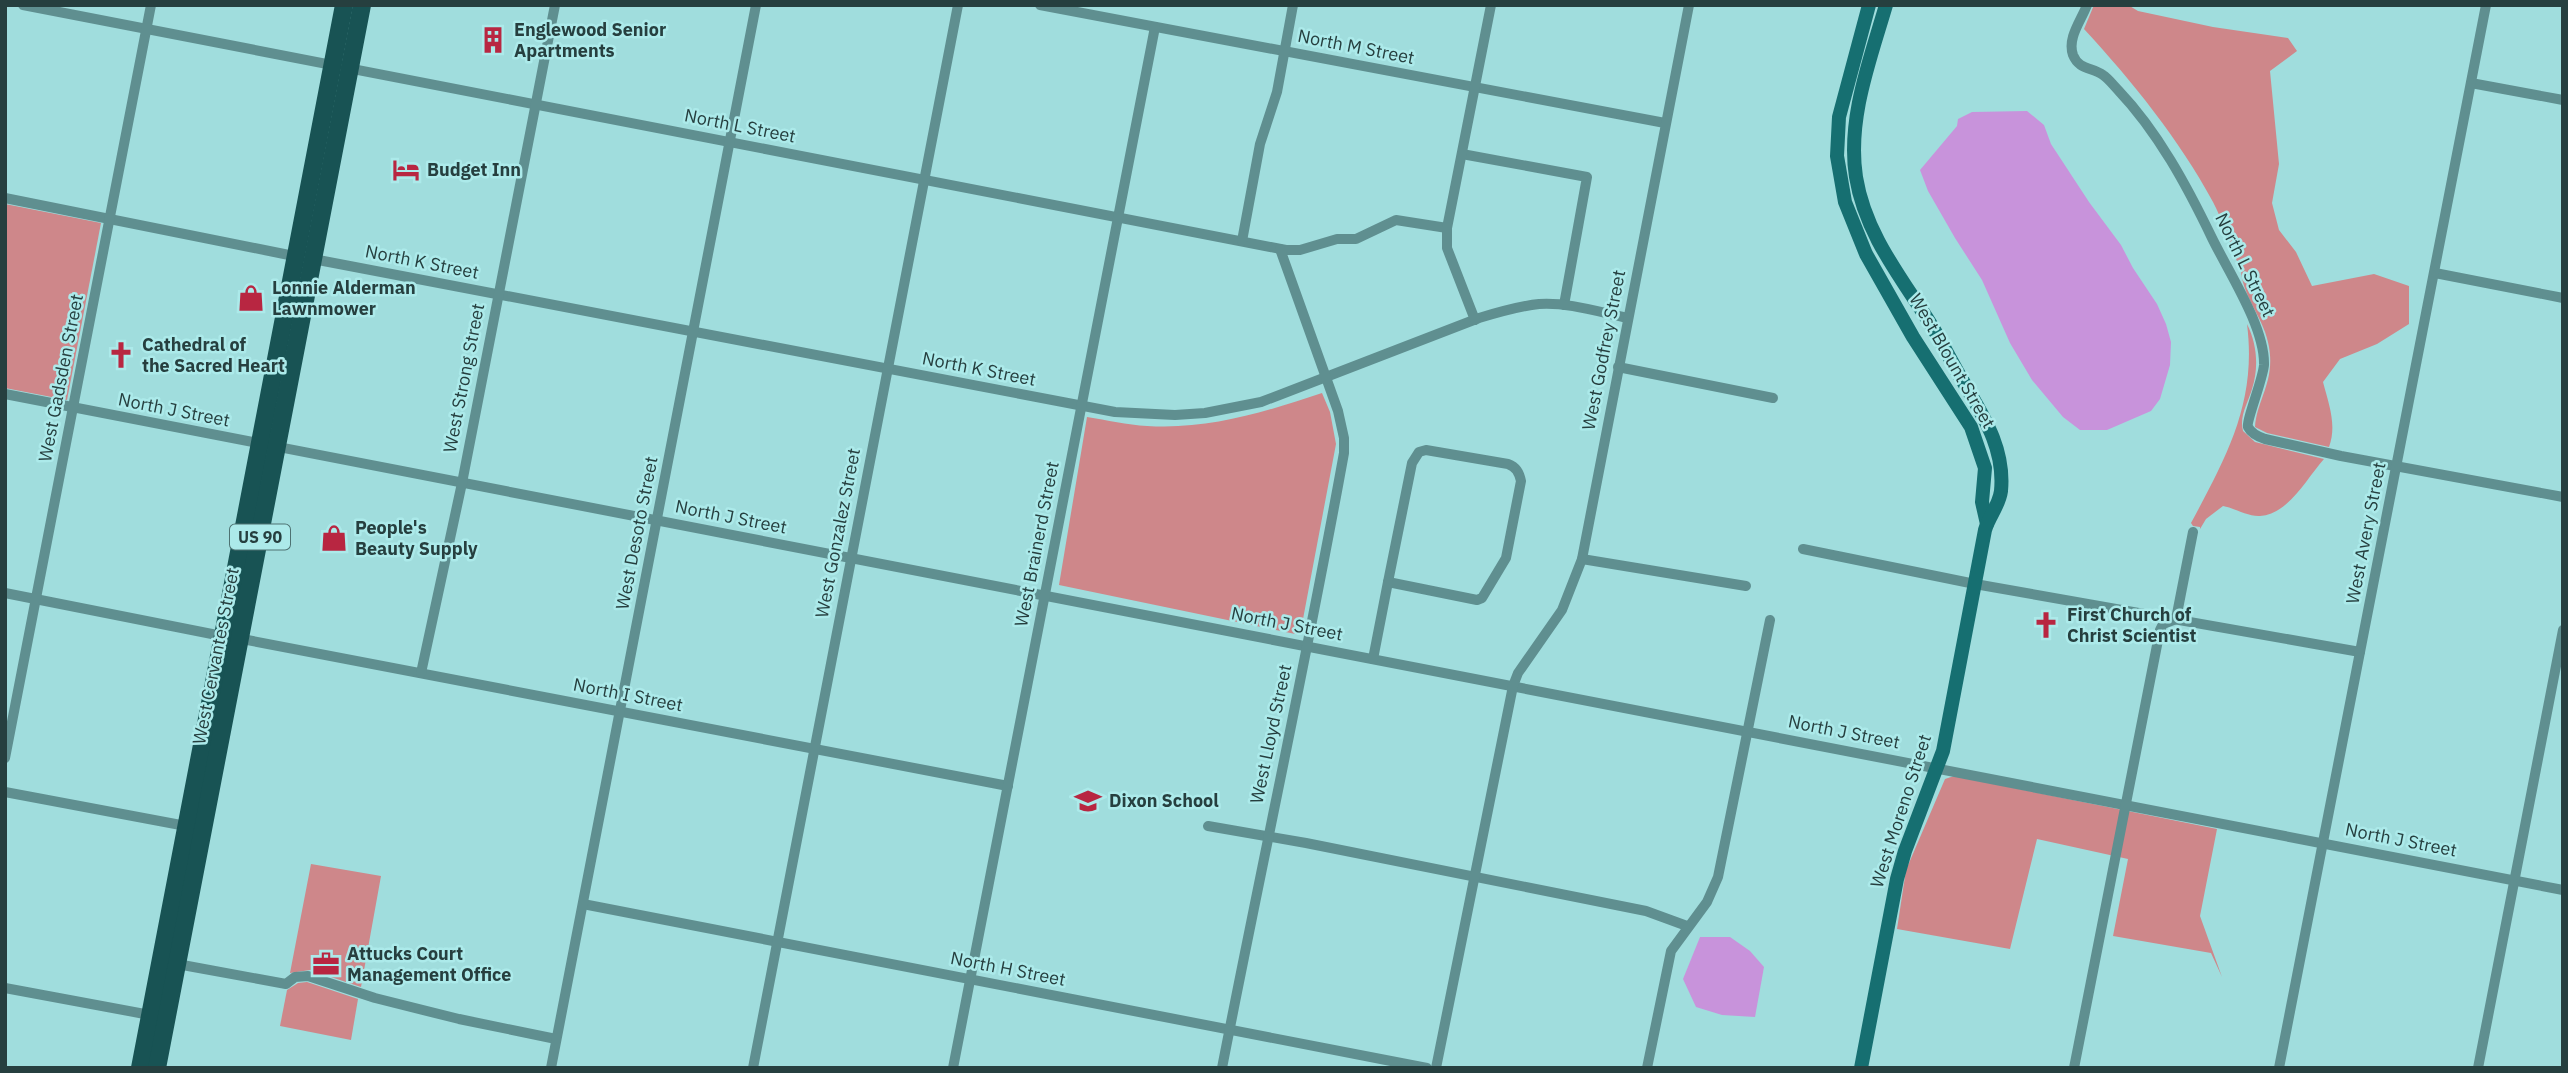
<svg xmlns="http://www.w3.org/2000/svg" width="2568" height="1073" font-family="'IBM Plex Sans',sans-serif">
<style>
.green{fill:#ce878a}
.water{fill:#c893db}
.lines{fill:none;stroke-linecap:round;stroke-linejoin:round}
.street{stroke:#5f8f90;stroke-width:10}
.secondary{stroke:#166f71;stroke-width:14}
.primary{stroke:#185354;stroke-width:18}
.labels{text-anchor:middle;stroke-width:5;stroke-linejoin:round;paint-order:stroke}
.shield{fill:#aceaea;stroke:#4e7272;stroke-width:2}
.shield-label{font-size:16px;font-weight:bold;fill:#263f3f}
.poi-label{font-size:18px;font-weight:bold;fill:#263f3f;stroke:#aceaea;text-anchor:start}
.street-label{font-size:18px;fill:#263f3f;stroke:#aceaea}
</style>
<rect width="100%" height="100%" fill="#a0dddd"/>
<g class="green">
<path d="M2094,5H2128L2138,11L2213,27L2288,38L2297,51L2270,71L2279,164L2272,203L2279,230L2296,252L2312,286L2374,274L2409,286V324L2377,344L2340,359L2323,382C2329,405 2337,425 2329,447L2267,433L2255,427C2257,399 2275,382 2269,347C2265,320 2244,299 2241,272C2232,249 2224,223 2213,202C2179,139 2132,81 2084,29Z"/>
<path d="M5,204L101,223L67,400L5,388Z"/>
<path d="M2247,324C2257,344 2259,367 2252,389C2248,403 2239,416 2243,431L2255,442L2324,459C2306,479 2289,514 2260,516C2249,517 2234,508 2223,506L2206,519L2200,529V527L2193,526L2191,523C2227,456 2257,402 2247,324Z"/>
<path d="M1322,393L1330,412L1336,444L1300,635L1059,585L1087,417C1107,420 1127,425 1147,426C1208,430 1265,412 1322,393Z"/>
<path d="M1954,776L2217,829L2200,916L2222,977L2211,953L2113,936L2128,859L2037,839L2010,949L1897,929L1906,870L1945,779Z"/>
<path d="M311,864L381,876L361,987L310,970L290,973Z"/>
<path d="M307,982L358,999L351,1040L280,1026L287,990L298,983Z"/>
</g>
<g class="water">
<path d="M2027,111L2044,125L2051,144L2089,202L2121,245L2133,268L2157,304L2166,324L2171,342L2170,365L2160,399L2151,411L2107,430H2080L2063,417L2032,380L2010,343L1982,280L1955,238L1928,191L1920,170L1957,126L1958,119L1972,112Z"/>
<path d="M1700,937H1730L1750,951L1764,967L1755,1017L1722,1015L1696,1007L1683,979Z"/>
</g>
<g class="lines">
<g class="street">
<path d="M23,5L1286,250H1300L1337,239H1356L1396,220L1447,228"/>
<path d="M1040,5L1665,123"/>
<path d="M2087,5C2081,21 2067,38 2073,55C2079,70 2092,67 2103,75C2108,78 2113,85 2118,90C2158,132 2187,186 2212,238C2229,273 2265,327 2264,365C2263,379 2246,421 2248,427C2251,433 2259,437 2265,439L2341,456L2563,497"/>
<path d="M2471,83L2563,100"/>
<path d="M1462,154L1587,177L1564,305"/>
<path d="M5,198L294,256"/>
<path d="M1242,241L1260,144L1277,92L1293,5"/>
<path d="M313,259L1115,412L1175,415L1205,413L1261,402L1479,318C1499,312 1519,306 1539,304C1568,302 1599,312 1628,318"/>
<path d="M2435,273L2563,298"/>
<path d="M1475,320L1447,248V228L1491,5"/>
<path d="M1618,367L1773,398"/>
<path d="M5,394L2563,890"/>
<path d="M1426,450L1508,464C1516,467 1519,472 1521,481L1506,558L1482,598L1477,600L1388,582L1412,463L1419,452Z"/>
<path d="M1803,549L1975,584L2360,652"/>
<path d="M1582,559L1746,586"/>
<path d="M5,593L222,636"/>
<path d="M242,639L1008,786"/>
<path d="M1373,659L1388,582"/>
<path d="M421,673L462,483L555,5"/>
<path d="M5,758L151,5"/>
<path d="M5,792L186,826"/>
<path d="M1208,826L1306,843L1646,911L1687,926"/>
<path d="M583,904L1427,1068"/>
<path d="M177,964L286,984L295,977L308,976L375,998L459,1019L556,1039"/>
<path d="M5,988L150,1015"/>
<path d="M551,1068L756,5"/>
<path d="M753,1068L958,5"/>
<path d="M953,1068L1155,27"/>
<path d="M1222,1068C1262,863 1307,658 1344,453V438L1338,411L1280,249"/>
<path d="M1436,1068L1513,686L1518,673L1562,610L1582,559L1689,5"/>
<path d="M1647,1068L1671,951L1707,902L1718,877L1770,620"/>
<path d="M2074,1068L2160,630L2163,624L2176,619L2193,532"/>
<path d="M2279,1068L2486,5"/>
<path d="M2478,1068L2563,630"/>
</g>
<g class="secondary">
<path d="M1869,5L1839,117L1837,156L1845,202L1866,254L1913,337L1971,427L1985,468L1982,502L1987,524"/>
<path d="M1861,1068L1897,879L1905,851L1943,751L1985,530C1989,516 1999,506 2001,491C2005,449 1984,417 1964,383C1952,363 1942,342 1930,323C1900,276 1865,233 1856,177C1847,119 1870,60 1886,5"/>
</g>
<g class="primary">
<path d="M140,1068L344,5"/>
<path d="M157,1068L362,5"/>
</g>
</g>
<defs>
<symbol id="building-bare" viewBox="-9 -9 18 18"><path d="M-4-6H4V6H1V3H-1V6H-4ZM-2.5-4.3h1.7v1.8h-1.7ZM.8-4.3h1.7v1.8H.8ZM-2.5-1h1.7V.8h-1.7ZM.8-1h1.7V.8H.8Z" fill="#b82641" stroke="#aceaea" stroke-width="2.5" paint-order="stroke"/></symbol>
<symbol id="hotel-bare" viewBox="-9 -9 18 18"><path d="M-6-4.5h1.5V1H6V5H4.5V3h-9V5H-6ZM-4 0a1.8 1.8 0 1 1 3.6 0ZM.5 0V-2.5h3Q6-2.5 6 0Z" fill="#b82641" stroke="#aceaea" stroke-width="2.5" paint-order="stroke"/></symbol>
<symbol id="shop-bare" viewBox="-9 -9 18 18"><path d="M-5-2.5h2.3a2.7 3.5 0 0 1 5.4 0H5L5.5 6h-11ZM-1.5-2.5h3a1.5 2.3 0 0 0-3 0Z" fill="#b82641" stroke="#aceaea" stroke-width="2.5" paint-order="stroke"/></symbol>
<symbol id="church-bare" viewBox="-9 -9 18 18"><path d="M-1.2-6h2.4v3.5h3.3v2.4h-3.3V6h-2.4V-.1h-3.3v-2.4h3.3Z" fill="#b82641" stroke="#aceaea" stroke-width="2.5" paint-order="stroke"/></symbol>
<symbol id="school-bare" viewBox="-9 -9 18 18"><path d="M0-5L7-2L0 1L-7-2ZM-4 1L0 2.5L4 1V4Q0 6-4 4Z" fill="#b82641" stroke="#aceaea" stroke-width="2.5" paint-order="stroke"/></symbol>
<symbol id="office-bare" viewBox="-9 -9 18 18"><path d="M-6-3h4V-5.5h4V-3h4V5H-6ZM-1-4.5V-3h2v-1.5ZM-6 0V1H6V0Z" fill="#b82641" stroke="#aceaea" stroke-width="2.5" paint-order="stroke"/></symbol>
</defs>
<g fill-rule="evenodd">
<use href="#building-bare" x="474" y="21" width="38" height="38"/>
<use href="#hotel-bare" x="387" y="151" width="38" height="38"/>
<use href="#shop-bare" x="232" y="279" width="38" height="38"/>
<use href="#church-bare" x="102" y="336" width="38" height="38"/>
<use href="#shop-bare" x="315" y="519" width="38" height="38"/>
<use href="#church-bare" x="2027" y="606" width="38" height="38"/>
<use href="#school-bare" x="1069" y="782" width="38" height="38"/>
<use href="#office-bare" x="307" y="945" width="38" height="38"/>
</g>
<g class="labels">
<rect class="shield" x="230" y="524.5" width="60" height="25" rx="5"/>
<g class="shield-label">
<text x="260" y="543">US 90</text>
</g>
<g class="poi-label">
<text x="514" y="36">Englewood Senior<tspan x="514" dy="21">Apartments</tspan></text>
<text x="427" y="176">Budget Inn</text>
<text x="272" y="294">Lonnie Alderman<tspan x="272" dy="21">Lawnmower</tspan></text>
<text x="142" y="351">Cathedral of<tspan x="142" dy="21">the Sacred Heart</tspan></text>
<text x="355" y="534">People's<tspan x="355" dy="21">Beauty Supply</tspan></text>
<text x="2067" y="621">First Church of<tspan x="2067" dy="21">Christ Scientist</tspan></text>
<text x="1109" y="807">Dixon School</text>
<text x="347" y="960">Attucks Court<tspan x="347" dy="21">Management Office</tspan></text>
</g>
<g class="street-label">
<text transform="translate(1356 47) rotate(11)" y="6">North M Street</text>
<text transform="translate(740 126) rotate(11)" y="6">North L Street</text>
<text transform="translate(422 262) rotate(11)" y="6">North K Street</text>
<text transform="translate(2245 265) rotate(64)" y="6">North L Street</text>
<text transform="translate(1604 350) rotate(-79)" y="6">West Godfrey Street</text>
<text transform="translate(1952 361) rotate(60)" y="6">West Blount Street</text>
<text transform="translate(979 369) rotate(11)" y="6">North K Street</text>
<text transform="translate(61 378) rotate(-79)" y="6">West Gadsden Street</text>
<text transform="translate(464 378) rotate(-79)" y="6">West Strong Street</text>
<text transform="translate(174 410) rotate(11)" y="6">North J Street</text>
<text transform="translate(731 517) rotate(11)" y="6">North J Street</text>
<text transform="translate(637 533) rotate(-79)" y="6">West Desoto Street</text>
<text transform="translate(838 533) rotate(-79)" y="6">West Gonzalez Street</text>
<text transform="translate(2366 533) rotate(-79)" y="6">West Avery Street</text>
<text transform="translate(1037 544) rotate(-79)" y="6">West Brainerd Street</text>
<text transform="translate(1287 624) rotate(11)" y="6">North J Street</text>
<text transform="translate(216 656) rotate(-79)" y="6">West Cervantes Street</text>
<text transform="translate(628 695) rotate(11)" y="6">North I Street</text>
<text transform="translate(1844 732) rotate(11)" y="6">North J Street</text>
<text transform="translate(1271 734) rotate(-78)" y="6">West Lloyd Street</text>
<text transform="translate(1901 811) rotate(-72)" y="6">West Moreno Street</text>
<text transform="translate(2401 840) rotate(11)" y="6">North J Street</text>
<text transform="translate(1008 969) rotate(11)" y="6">North H Street</text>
</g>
</g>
<rect width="2568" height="1073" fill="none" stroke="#263f3f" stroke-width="14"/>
</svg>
